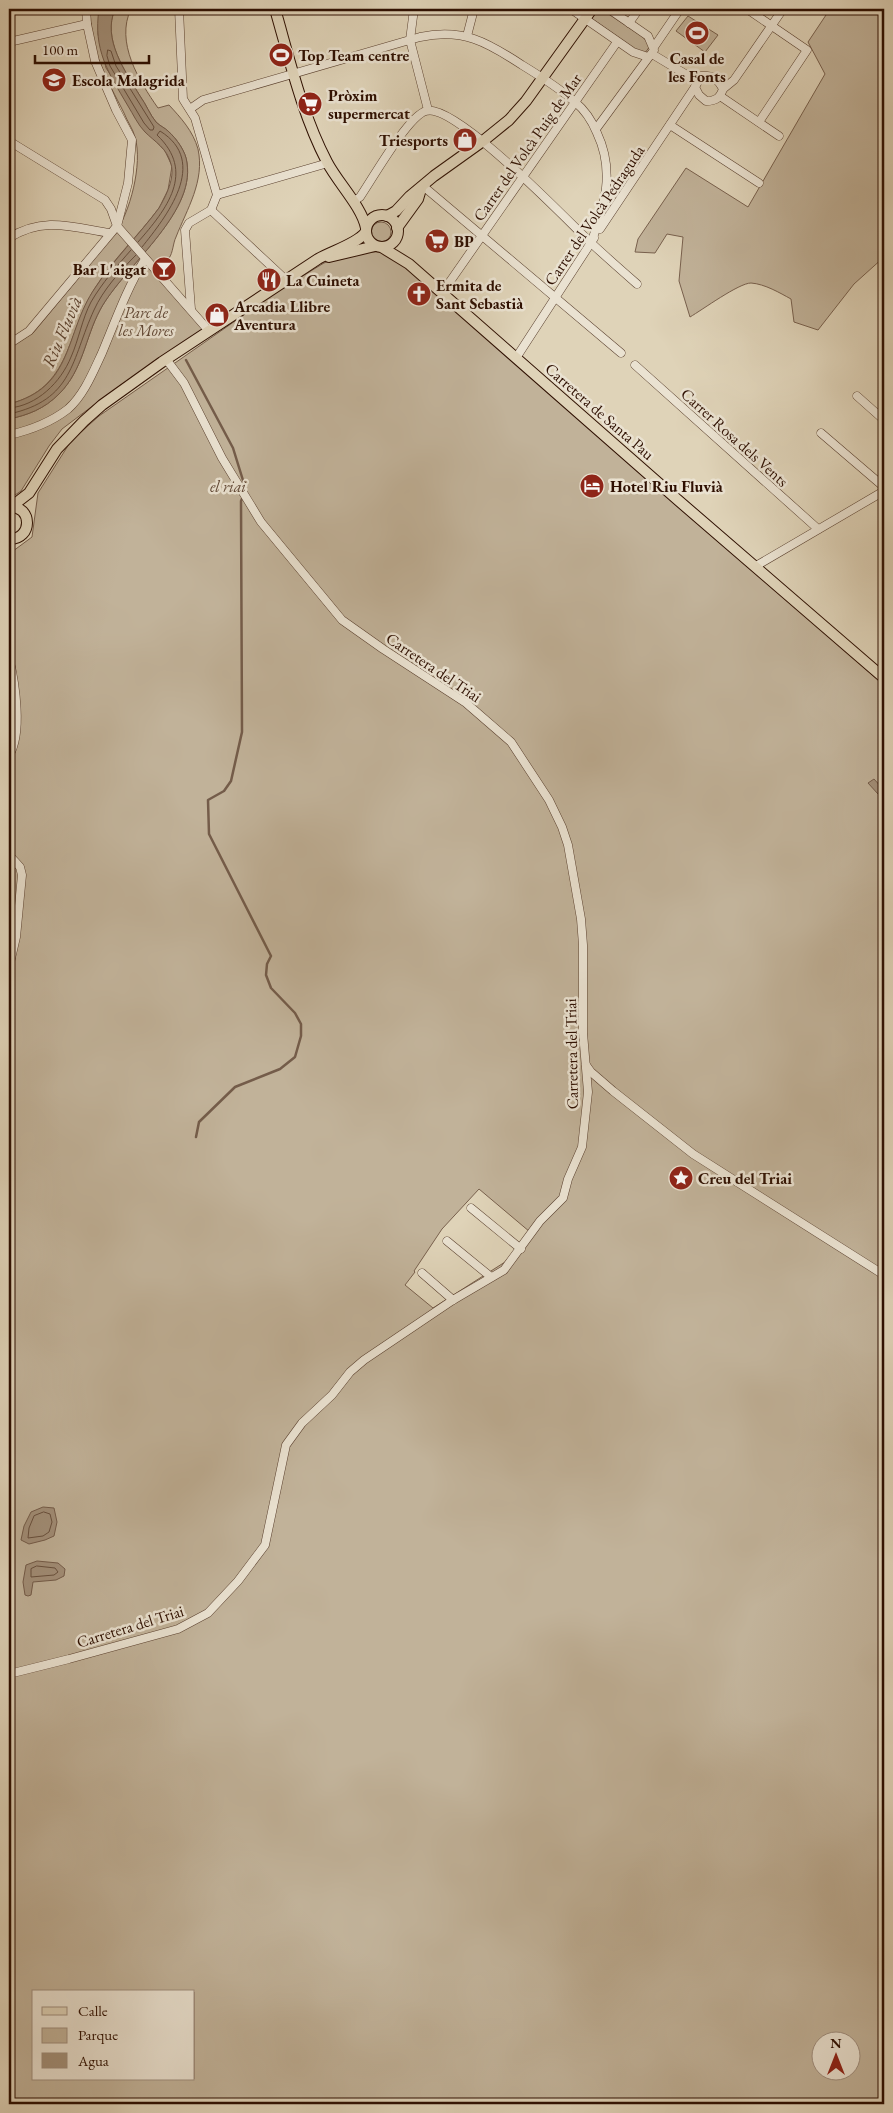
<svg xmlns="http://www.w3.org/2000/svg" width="893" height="2113" font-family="'EB Garamond',serif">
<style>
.green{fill:#c1b299;stroke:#78604d;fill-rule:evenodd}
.water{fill:#a3907a;stroke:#745c4a}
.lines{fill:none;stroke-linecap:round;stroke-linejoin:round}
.shore{stroke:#68503e;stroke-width:1}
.stream{stroke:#745c4a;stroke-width:2.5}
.minor-casing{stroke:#5a402f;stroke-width:9}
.major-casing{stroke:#2e0f01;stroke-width:12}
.minor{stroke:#eae2d1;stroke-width:8}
.major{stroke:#dfd3b8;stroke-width:10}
.labels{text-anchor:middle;stroke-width:5;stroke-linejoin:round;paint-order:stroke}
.poi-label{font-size:16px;font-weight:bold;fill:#2e0f01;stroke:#eae2d1;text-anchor:start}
.street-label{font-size:16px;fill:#2e0f01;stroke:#eae2d1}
.park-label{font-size:16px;font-style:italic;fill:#614836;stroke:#eae2d1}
.water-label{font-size:18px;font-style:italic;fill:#5d4331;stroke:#eae2d1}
</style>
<rect width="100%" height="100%" fill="#dfd3b8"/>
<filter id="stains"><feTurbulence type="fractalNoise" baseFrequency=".004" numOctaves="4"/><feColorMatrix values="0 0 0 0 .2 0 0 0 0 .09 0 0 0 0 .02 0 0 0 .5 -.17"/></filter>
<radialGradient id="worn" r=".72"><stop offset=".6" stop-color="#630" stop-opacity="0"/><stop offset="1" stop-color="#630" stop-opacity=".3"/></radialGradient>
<g class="green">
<path d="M91,9H99L98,34L106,68L153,138L165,151L172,166L168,190L159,208C139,235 113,259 95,288C66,333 72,388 9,404V348L33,333L114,235C130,213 143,164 135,137C133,129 127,121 124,113C108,81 87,46 91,9Z"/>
<path d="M115,9H131C115,42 139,81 158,108L169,105C181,118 193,131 198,149C205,181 187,209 176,237C173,243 173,253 169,258C163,264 157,266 149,269L206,327L107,395L62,429L49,446L21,491L9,499V419C28,415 44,409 59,394C83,370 85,338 100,310C123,267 195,215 187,163C186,152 177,139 168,131C165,128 160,126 156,122C150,115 146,104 140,96C125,71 102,39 115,9Z"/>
<path d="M597,9H601L643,37L650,46L645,53L635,49L591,18Z"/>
<path d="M830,9H884V257L854,284L818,330L794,322L791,299C780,293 765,284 751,283C739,283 702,310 690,317L679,281L683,237L667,234L655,253L635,252L638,239L686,168L748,207L825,74L808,42Z"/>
<path d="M688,16L718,35L705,52L676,31Z"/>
<circle cx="381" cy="232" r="10"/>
<path d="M360,252H380L399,262L884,685V2104H9V554L32,537L38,493L71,441L99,416L281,289L324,263ZM479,1189L530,1232L505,1262L433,1308L405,1285L415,1272L414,1271L442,1229ZM34,1992H194V2079H34ZM820,2040H850V2070H820Z"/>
</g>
<g class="water">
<path d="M99,9H115C102,39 125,71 140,96C146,104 150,115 156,122C160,126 165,128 168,131C177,139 186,152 187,163C195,215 123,267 100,310C85,338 83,370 59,394C44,409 28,415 9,419V404C75,387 64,333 95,288C114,259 139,235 159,208C166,196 175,178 171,164C167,148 155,142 145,132C138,125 133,114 128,106C108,72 93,50 99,9Z"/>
<path d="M874,779L883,789L878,794L868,783Z"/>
<path d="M43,1507L54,1508L57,1522L54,1536L45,1540L29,1544L21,1540L24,1526L31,1512Z"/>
<path d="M37,1561L58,1563L65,1569L64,1576L56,1580L33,1582L31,1595L28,1596L25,1595L23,1582L26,1565Z"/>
</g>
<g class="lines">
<g class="shore">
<path d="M108,50L111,51L116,66L154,127L153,130H150L144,123L110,66L107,56Z"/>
<path d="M138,242C167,209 196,172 157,135L160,131C210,162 166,217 142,247"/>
<path d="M9,408C37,406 61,382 71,357C79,339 82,319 91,302C102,283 117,266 131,250"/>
<path d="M9,414C74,400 71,360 94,310C103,290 120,271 136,255"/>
<path d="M44,1512L50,1514L52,1522L49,1532L43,1536L28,1538L29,1528L34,1516Z"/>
<path d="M37,1566L55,1568L58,1572L54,1575L31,1577V1569Z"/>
</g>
<path class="stream" d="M186,360L233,448L246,490L241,501L242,732L231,781L224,791L208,800L209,834L271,956L267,964L266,975L271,988L295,1013L301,1024V1036L295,1057L280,1069L235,1087L199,1122L196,1137"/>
<defs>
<g id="minor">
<path d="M86,9L87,24L95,61L116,110L132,140L128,183L117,226"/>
<path d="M179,9L183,99L195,118L217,195L211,210L189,223L185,230L191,309"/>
<path d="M414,9L410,40L428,110"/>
<path d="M571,9L633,52L648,57"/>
<path d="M747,9L807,50L759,122"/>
<path d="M629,23L639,9"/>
<path d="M467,36L474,9"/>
<path d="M9,42L87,24"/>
<path d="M654,47L680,9"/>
<path d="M652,54L697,81"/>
<path d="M701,76C712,75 718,79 723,89C720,98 716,101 706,101L699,95L695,87Z"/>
<path d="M723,89L734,80L783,9"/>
<path d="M720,96L779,136"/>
<path d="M190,109L203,100L420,37C463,28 487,42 522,65C540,76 559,88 575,102C585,110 592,121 597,133C615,171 605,205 591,243"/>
<path d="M670,125L759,183"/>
<path d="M596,129L654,50L648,36L609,9"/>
<path d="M9,141L105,200L111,209L117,226L209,331"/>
<path d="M423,186L621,353"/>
<path d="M217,195L328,163"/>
<path d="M354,201L360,197C373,178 408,116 426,111C454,102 566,219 589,241C605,256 621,270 637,284"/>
<path d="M211,210L286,280"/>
<path d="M600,229L695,87"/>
<path d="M9,238C43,216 72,227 109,233"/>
<path d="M442,293L617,42"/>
<path d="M9,344L29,331L117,226"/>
<path d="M516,358L594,238"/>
<path d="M635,365L818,529"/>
<path d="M857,396L884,420"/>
<path d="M821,433L884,487"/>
<path d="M9,435C31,430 50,423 68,409C84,395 93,372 102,353C115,322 127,288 145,259"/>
<path d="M756,566L884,491"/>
<path d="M9,658C15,682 23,734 9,755"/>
<path d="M9,855L20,867L22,875L16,937L9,967"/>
<path d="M586,1065L591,1072L613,1091L693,1154L884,1275"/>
<path d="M471,1208L521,1249"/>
<path d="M447,1241L491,1277"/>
<path d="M422,1273L453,1300"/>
<path d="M9,1674L69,1659L178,1629L208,1613L238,1581L265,1545L286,1445L302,1423L332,1395L350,1372L364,1360L453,1300L504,1270L540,1221L563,1198L568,1179L582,1147L588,1092L583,1033V945L581,919L568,845L562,827L549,800L511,742L466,703L383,649L342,620L261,522L222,458L184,383L166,359"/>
</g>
<g id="major">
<path d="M275,9C290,61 302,114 327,162C338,183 362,207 366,228"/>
<circle cx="382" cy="231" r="16"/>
<path d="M387,216L396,211L410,196L434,176L483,141L509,120L526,101L592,9"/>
<path d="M397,228L418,199L421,189"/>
<path d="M383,248L409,264L442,293L679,501L884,678"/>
<path d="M329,257L375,246"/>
<path d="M9,507C33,505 33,540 9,539"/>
<path d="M11,507L29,493L57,449L84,421L102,405L162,362L318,259C332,251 356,244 365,233"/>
</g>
</defs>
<use href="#minor" class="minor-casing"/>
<use href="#major" class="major-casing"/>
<use href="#minor" class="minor"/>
<use href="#major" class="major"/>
</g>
<defs>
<symbol id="stadium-disc" viewBox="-11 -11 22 22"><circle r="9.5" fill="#8f2418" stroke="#eae2d1"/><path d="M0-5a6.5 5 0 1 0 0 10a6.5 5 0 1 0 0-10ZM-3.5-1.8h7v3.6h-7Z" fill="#fff"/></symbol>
<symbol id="school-disc" viewBox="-11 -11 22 22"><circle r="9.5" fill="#8f2418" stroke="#eae2d1"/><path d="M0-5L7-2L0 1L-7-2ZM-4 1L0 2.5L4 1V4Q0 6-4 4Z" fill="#fff"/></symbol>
<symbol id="supermarket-disc" viewBox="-11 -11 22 22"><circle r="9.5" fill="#8f2418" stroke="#eae2d1"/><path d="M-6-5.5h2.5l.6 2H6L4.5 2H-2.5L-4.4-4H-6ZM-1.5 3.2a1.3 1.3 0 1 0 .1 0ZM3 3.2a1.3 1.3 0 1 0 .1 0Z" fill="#fff"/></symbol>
<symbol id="shop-disc" viewBox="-11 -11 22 22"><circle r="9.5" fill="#8f2418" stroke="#eae2d1"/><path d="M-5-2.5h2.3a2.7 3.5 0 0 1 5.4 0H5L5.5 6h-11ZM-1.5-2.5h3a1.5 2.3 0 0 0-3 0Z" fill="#fff"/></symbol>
<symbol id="bar-disc" viewBox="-11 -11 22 22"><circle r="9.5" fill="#8f2418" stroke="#eae2d1"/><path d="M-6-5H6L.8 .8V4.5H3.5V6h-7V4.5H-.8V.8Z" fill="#fff"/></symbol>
<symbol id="restaurant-disc" viewBox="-11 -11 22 22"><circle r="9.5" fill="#8f2418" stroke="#eae2d1"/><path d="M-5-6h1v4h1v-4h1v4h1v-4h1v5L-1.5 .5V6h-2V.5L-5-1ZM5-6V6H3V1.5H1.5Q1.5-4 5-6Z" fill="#fff"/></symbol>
<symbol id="church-disc" viewBox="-11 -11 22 22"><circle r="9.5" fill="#8f2418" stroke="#eae2d1"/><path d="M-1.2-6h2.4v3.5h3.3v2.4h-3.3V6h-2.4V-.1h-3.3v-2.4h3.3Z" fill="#fff"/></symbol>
<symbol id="hotel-disc" viewBox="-11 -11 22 22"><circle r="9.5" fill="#8f2418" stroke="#eae2d1"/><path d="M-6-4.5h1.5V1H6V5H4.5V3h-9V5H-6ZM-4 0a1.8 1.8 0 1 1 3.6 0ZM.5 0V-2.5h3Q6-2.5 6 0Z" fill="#fff"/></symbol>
<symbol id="sight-disc" viewBox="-11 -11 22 22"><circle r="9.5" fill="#8f2418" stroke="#eae2d1"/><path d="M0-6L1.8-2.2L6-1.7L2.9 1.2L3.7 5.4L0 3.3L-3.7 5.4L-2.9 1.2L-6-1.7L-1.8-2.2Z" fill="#fff"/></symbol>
</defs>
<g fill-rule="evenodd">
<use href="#stadium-disc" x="683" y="19" width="28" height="28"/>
<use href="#stadium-disc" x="267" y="41" width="28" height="28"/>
<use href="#school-disc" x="40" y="66" width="28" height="28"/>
<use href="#supermarket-disc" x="296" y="90" width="28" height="28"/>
<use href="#shop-disc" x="451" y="126" width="28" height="28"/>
<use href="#supermarket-disc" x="423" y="227" width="28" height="28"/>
<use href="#bar-disc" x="150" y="255" width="28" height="28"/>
<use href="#restaurant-disc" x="255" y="266" width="28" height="28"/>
<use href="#church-disc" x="405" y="280" width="28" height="28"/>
<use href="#shop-disc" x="203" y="301" width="28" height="28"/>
<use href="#hotel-disc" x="578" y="472" width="28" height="28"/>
<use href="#sight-disc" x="667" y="1164" width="28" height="28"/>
</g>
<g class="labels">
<g class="poi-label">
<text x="298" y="61">Top Team centre</text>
<text x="697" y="64" text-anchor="middle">Casal de<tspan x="697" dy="18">les Fonts</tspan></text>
<text x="72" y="86">Escola Malagrida</text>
<text x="328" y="101">Pròxim<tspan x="328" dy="18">supermercat</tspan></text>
<text x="448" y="146" text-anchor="end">Triesports</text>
<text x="454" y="247">BP</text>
<text x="146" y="275" text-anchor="end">Bar L'aigat</text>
<text x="286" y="286">La Cuineta</text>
<text x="436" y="291">Ermita de<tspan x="436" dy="18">Sant Sebastià</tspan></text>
<text x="234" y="312">Arcadia Llibre<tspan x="234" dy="18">Aventura</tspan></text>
<text x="610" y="492">Hotel Riu Fluvià</text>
<text x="698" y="1184">Creu del Triai</text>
</g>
<g class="street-label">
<text transform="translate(527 147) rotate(-55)" y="6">Carrer del Volcà Puig de Mar</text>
<text transform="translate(594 215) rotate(-56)" y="6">Carrer del Volcà Pedraguda</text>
<text transform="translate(600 411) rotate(41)" y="6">Carretera de Santa Pau</text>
<text transform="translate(735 437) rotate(42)" y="6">Carrer Rosa dels Vents</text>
<text transform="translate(434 667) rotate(34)" y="6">Carretera del Triai</text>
<text transform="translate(571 1054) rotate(-91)" y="6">Carretera del Triai</text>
<text transform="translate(130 1626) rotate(-17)" y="6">Carretera del Triai</text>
</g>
<g class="park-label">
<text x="146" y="318">Parc de<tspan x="146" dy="18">les Mores</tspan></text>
<text x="228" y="492">el riai</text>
</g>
<g class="water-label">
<text transform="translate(62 332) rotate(-67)" y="6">Riu Fluvià</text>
</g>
</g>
<rect width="893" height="2113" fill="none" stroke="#dfd3b8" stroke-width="30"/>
<rect x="10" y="10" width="873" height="2093" fill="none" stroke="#2e0f01" stroke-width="2.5"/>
<rect x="15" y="15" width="863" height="2083" fill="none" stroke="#2e0f01"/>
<rect x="32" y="1990" width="162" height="90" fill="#eae2d1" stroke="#9f8e7e"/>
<rect x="42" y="2007" width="25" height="8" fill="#dfd3b8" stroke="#9f8e7e"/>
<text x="78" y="2016" font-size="15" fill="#2e0f01">Calle</text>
<rect x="42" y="2028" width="25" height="15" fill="#c1b299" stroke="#9f8e7e"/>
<text x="78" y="2040" font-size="15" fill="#2e0f01">Parque</text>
<rect x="42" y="2053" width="25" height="15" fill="#a3907a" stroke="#9f8e7e"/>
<text x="78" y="2066" font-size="15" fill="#2e0f01">Agua</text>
<g transform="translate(836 2056)"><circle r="24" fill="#eae2d1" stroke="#9f8e7e"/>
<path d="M0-4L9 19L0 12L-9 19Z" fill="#8f2418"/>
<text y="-8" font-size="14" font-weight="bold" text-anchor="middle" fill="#2e0f01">N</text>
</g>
<path d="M35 55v8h114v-8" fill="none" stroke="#2e0f01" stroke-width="2.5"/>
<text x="42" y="55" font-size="15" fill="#2e0f01" stroke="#eae2d1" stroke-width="4" paint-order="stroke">100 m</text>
<rect width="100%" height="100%" filter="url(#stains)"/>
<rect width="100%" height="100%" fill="url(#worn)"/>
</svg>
